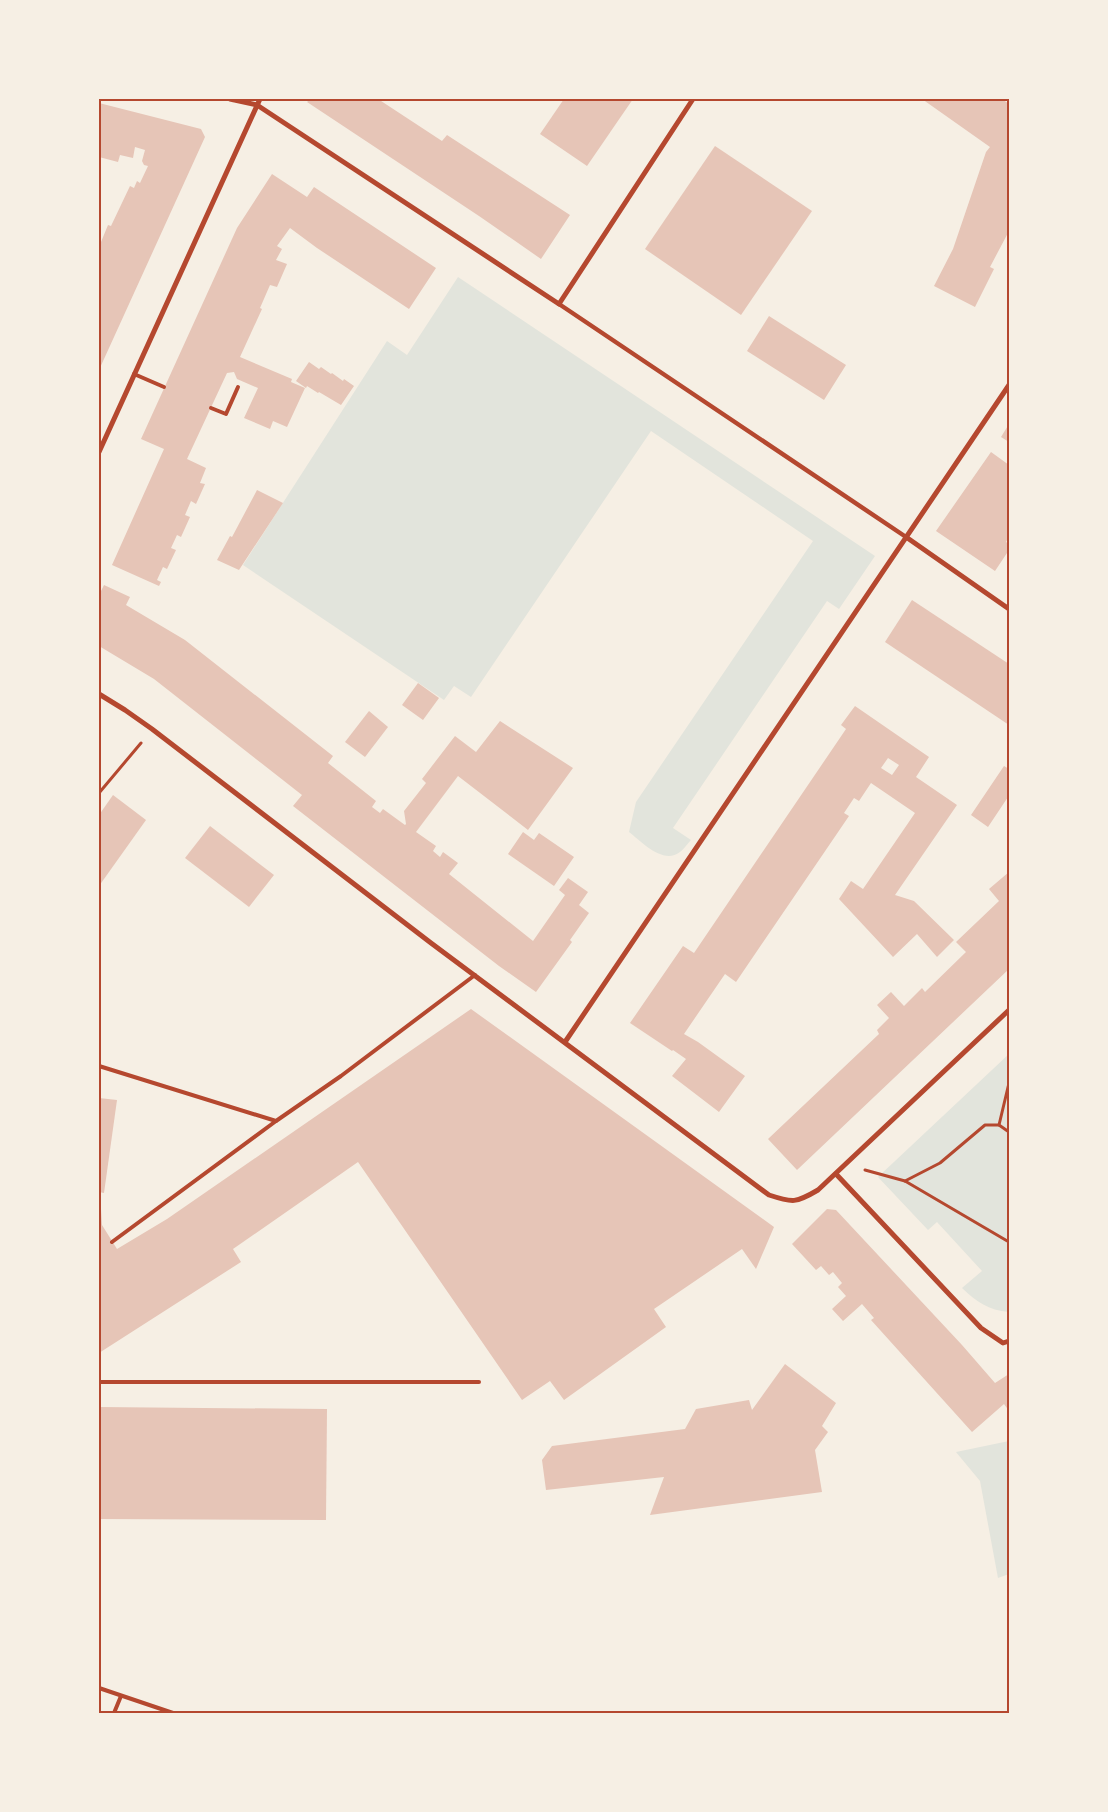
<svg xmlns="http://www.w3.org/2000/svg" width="1108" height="1812" font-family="Jost,sans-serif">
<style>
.green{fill:#e2e4dc}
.building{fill:#e6c5b7;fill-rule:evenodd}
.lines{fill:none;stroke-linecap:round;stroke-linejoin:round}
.path{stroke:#b5482f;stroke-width:3}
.service{stroke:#b5482f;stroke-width:4}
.pedestrian{stroke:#b5482f;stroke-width:4.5}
.minor{stroke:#b5482f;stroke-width:5}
.neatline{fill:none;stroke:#b5482f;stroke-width:2}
</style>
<rect width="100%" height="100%" fill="#f6efe4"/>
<g class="green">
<path d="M458,277L875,556L839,609L827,601L673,828L691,840C687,844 684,849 680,852C663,865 642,842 629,832L636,802L813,541L651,431L471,697L454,686L444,700L243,565L387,341L407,355Z"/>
<path d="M1009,1054V1312C988,1310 977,1302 962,1288L982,1271L937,1222L928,1230L878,1177Z"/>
<path d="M1009,1441V1574L998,1578L980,1481L956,1452Z"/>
</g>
<g class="building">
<path d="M310,99H378L442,141L447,135L570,215L541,259L479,216L307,102Z"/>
<path d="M564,99H633L587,166L540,134Z"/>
<path d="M922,99H1002L1009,104V231L990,267L994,269L975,307L934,286L953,249L986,152L990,147Z"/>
<path d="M99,103L201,129L205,137L99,370V241L101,242L108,225L111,226L130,186L134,188L137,181L140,183L148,166L144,165L142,161L145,150L135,147L133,158L120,155L118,162L99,157Z"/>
<path d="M715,146L812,211L741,315L645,249Z"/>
<path d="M272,174L307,197L314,187L436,268L409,309L317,248L290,228L277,246L282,249L276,260L287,264L277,287L270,285L260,308L262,309L240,357L292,379L291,382L305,388L287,427L273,421L270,429L244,418L258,388L237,379L234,372L227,373L187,459L206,468L200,483L205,484L196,504L191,501L185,515L190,517L181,537L177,535L171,548L176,550L167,569L163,567L157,580L161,582L159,586L112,565L164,449L141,439L237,228Z"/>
<path d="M769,316L846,365L824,400L747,351Z"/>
<path d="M309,362L319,369L321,367L331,374L332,373L343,381L344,379L354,386L341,405L319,392L318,393L307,386L306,388L296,381Z"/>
<path d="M1009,424V442L1001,437Z"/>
<path d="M991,452L1009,465V536L1006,542L1009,544V550L995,571L936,531Z"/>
<path d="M257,490L283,503L239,570L217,560L230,536L232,537Z"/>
<path d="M104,585L130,597L126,605L185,640L333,756L328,763L376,801L372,807L380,813L383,809L405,825L406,824L404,811L426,783L422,779L455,736L476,752L500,721L573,768L528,830L458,776L416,832L436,846L433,851L440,857L443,852L458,863L449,874L533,941L565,895L559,890L568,878L588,892L579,905L589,913L570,940L572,942L536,992L499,966L293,806L302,795L154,679L99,646V595Z"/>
<path d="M912,600L1009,664V725L885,642Z"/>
<path d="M418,683L439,698L423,720L402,705Z"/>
<path d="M855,706L929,757L916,777L957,805L895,895L914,901L954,940L937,957L917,934L893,957L839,899L851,881L863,889L915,813L871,783L859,801L854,798L844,813L849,816L736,982L725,974L684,1034L698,1042L745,1076L719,1112L672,1076L686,1059L673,1050L672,1051L630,1023L683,946L694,953L846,729L841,725ZM888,758L899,765L892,775L881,768Z"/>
<path d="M369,711L388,727L365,757L345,742Z"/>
<path d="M1004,766L1009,769V798L1008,797L988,827L971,815Z"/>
<path d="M113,795L146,820L99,886V815Z"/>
<path d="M210,826L274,875L249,907L185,858Z"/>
<path d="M523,832L534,840L539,833L574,857L554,886L508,854Z"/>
<path d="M1009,872V969L797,1170L768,1139L879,1034L877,1030L889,1018L877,1005L891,992L904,1006L922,988L925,992L966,952L956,942L999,901L989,889Z"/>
<path d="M471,1009L774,1227L756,1269L742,1249L654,1309L666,1327L564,1400L550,1381L522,1400L358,1162L233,1249L241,1262L99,1353V1193H100L102,1225L117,1249L167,1219Z"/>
<path d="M99,1098L117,1100L104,1193L99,1192Z"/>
<path d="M827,1209L836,1210L962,1345L995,1383L1009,1374V1411L1004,1404L972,1432L871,1320L874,1318L862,1304L843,1321L832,1309L846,1296L838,1287L842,1283L833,1272L829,1275L821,1266L816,1270L792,1244Z"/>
<path d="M785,1364L836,1403L822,1426L828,1432L815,1450L822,1492L650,1515L664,1477L546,1490L542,1460L552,1446L685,1429L696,1409L749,1400L752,1410Z"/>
<path d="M99,1407L327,1409L326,1520L99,1519Z"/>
</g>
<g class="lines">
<g class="path">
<path d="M99,793L141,743"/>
<path d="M1009,1083L999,1125L1009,1132"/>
<path d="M865,1170L905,1181L1009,1242"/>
<path d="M905,1181L940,1163L985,1125H999"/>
</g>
<g class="service">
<path d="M134,374L164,387"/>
<path d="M211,408L226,414L238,387"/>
<path d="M99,1066L276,1121L341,1076L475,975"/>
<path d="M112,1242L276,1121"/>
<path d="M99,1382H479"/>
<path d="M99,1688L173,1713"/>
<path d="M114,1713L121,1696"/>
</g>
<path class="pedestrian" d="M559,304L906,537"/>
<g class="minor">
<path d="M230,99L257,105L559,304L693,99"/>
<path d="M99,452L260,99"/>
<path d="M906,537L1009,609"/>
<path d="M99,694L125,710L152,729L431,943L769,1195C793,1203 796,1203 818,1190L1009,1010"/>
<path d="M565,1042L1009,385"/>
<path d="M836,1174L981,1328L1003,1343L1009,1341"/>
</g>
</g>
<rect width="1108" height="1812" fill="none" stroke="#f6efe4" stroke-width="200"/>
<rect x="100" y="100" width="908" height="1612" class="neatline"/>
</svg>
